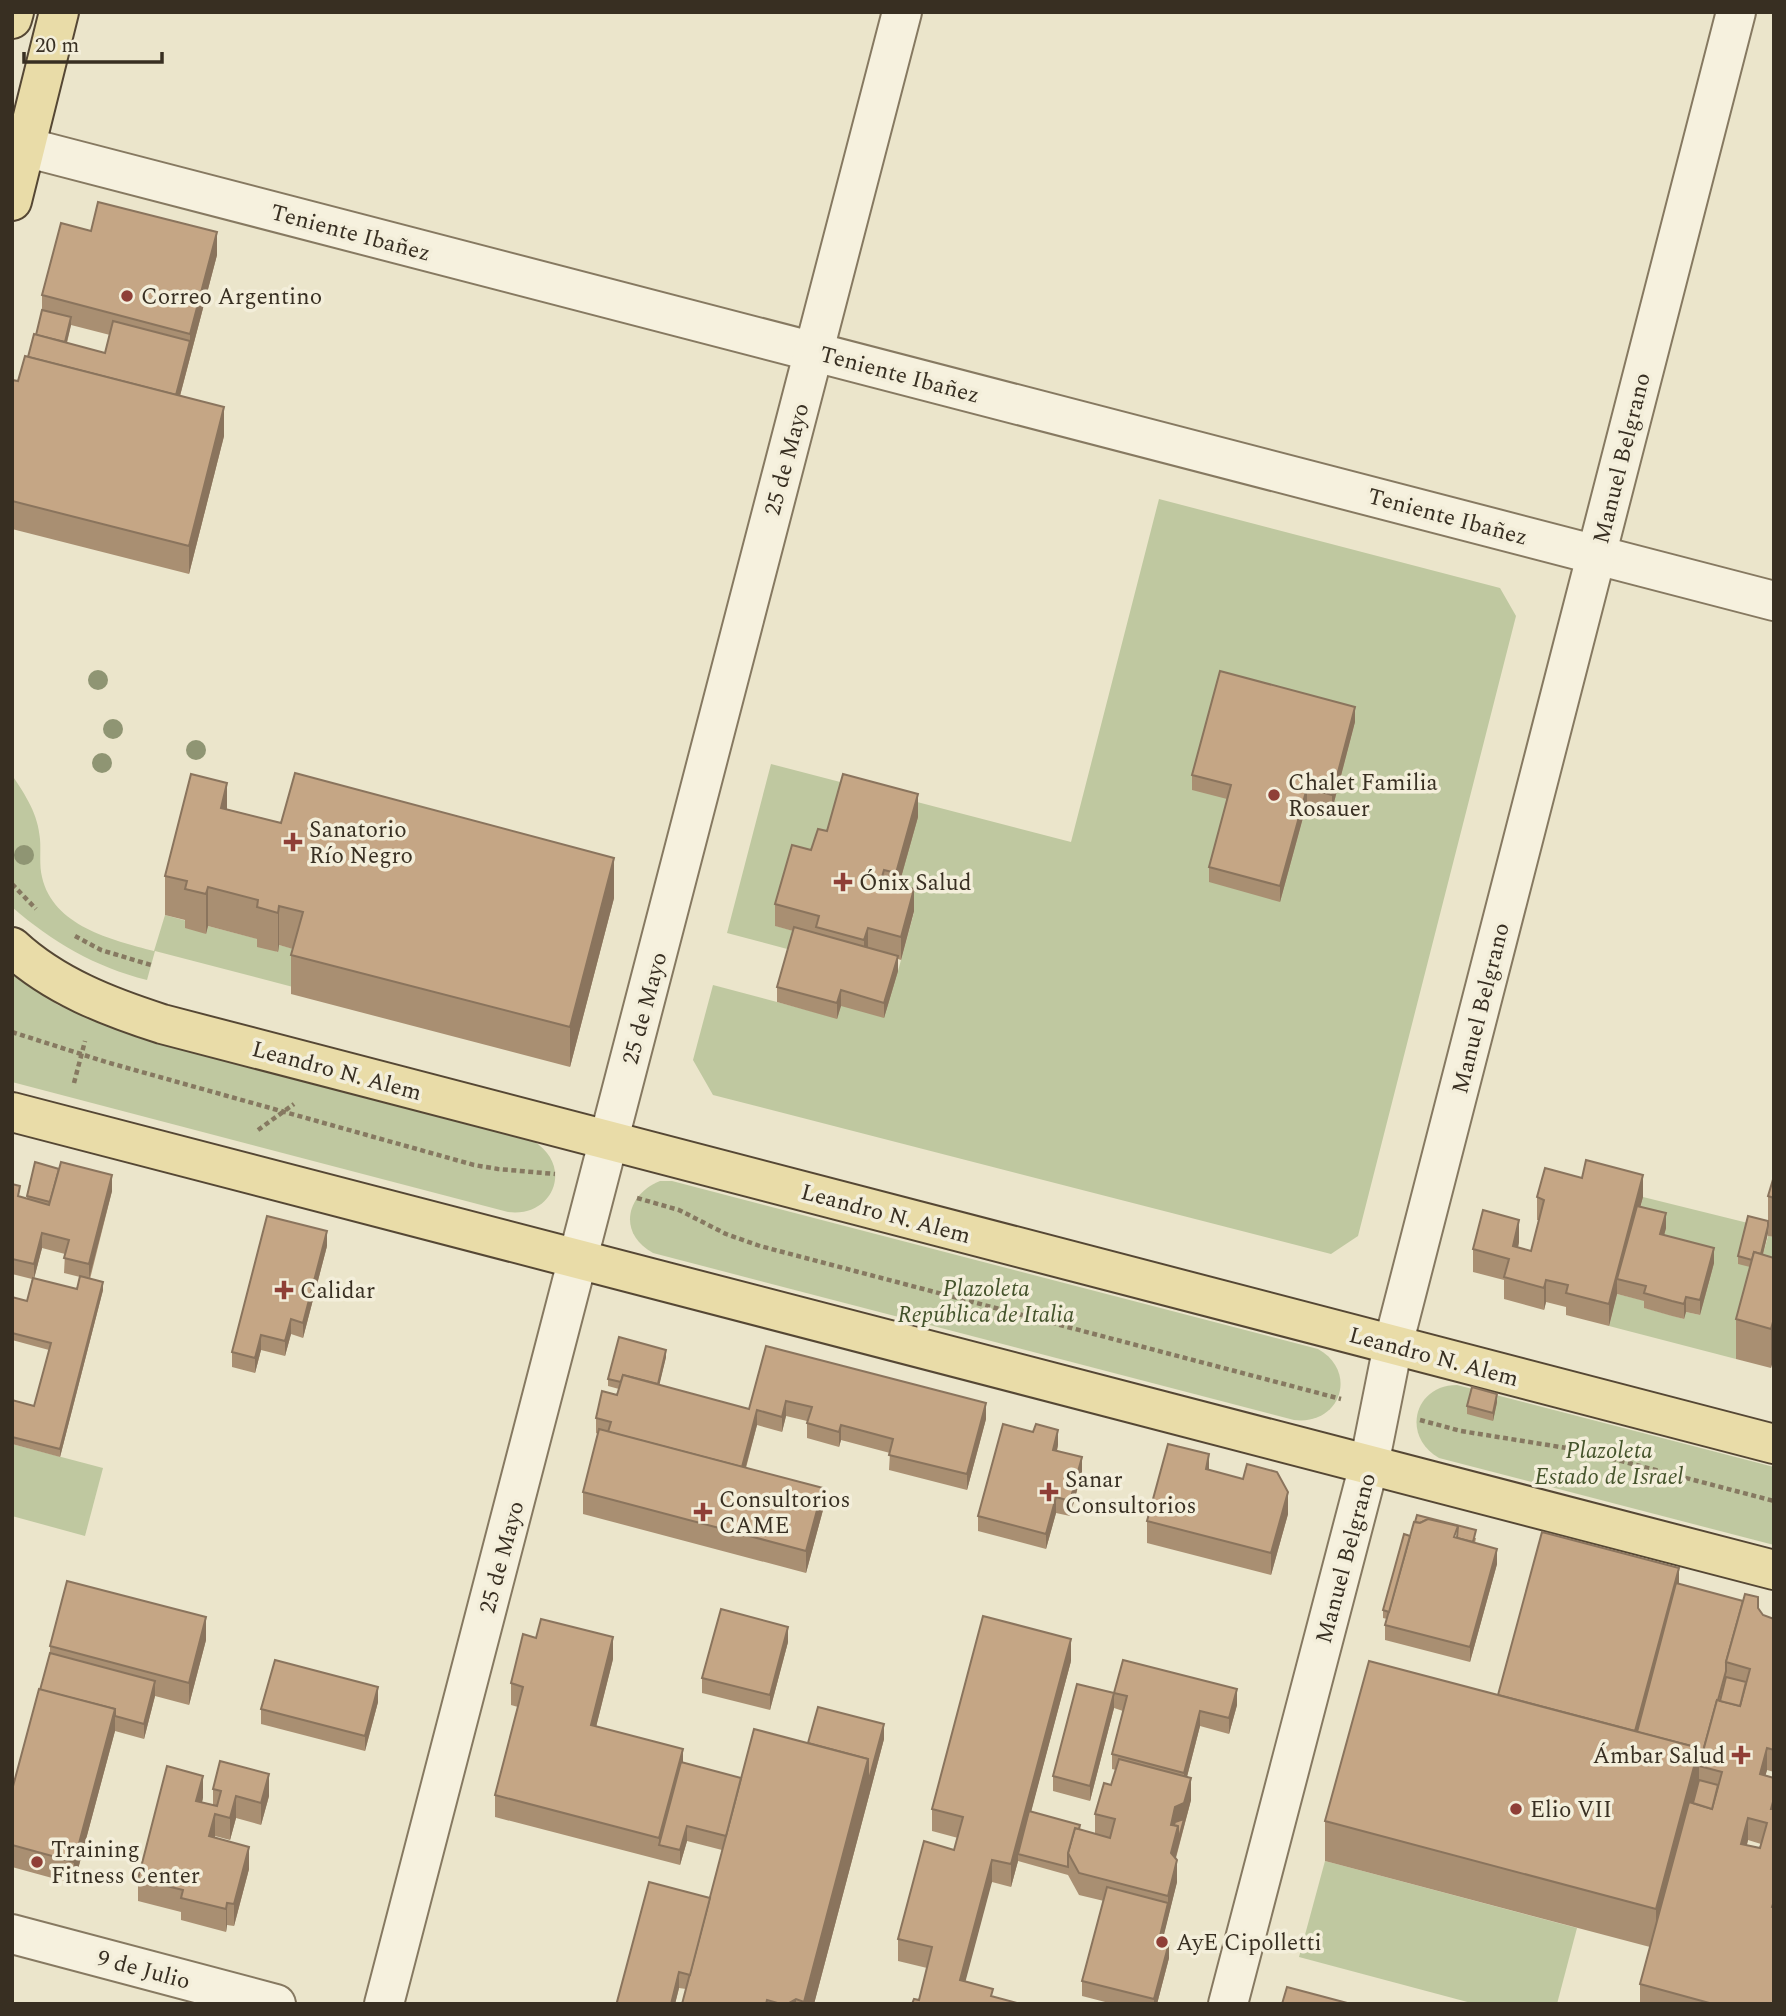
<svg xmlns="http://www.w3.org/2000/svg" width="1786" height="2016" font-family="Spectral,serif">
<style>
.green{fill:#bfc8a0;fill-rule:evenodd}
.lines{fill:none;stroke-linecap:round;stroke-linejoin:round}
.minor-casing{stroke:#867961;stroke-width:42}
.major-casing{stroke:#554734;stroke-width:42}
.path{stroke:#867961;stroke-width:4.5;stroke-dasharray:5 3.5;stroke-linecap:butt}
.minor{stroke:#f6f1de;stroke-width:38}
.major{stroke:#e9dca8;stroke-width:38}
.tree{fill:#8f9573}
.wall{fill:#a98f72;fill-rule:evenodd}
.shaded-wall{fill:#8a745d}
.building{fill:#c5a685;stroke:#8a745d;stroke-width:2;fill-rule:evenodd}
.poi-dot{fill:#8f3f37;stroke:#f3eeda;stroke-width:2.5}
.labels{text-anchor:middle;stroke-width:7;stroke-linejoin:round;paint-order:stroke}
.street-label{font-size:23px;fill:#382f22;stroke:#f3eeda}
.poi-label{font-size:23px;fill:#382f22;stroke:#f3eeda;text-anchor:start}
.park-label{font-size:23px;font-style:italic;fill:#44532b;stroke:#f3eeda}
</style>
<rect width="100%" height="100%" fill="#ebe5cb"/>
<g class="green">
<path d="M1159,499L1500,588L1516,616L1358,1236L1331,1254L713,1095L693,1060L713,985L837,1018L841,1006L898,971L914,912L827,853L776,926L819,938L791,950L727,933L771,764L1071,842ZM1355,722L1332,809L1307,803L1280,901L1231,800Z"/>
<path d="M12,775C26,796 38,814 40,839C41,852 39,865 42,877C53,926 112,940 154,951L165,915L187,921L206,934L208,926L258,939L277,952L279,945L303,951L293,987L155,951L147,980C95,967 52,942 12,907Z"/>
<path d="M12,975L58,1005L100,1022L533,1141C574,1165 554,1218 508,1212L12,1082Z"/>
<path d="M660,1181H672L1318,1349C1359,1372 1340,1426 1294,1420L653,1253C618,1234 625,1195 660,1181Z"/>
<path d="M1643,1197L1748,1223L1759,1269L1768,1236L1774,1237V1297L1736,1359L1609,1326L1617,1294L1646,1301L1645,1308L1684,1319L1686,1312L1700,1315L1713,1264L1637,1221Z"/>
<path d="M1457,1385L1774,1467V1545L1439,1458C1401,1436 1414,1385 1457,1385Z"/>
<path d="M12,1444L103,1468L85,1536L12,1516Z"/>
<path d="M1325,1861L1577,1928L1557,2004H1475L1299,1957Z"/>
</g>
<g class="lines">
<defs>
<g id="minor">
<path d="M25,147L1774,601"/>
<path d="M12,1934L276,2004"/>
<path d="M384,2004L902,12"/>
<path d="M1228,2004L1369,1465L1393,1345L1736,12"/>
</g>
<g id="major">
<path d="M12,19L14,12"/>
<path d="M12,201L59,12"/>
<path d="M12,947C54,986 109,1007 162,1024L1774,1444"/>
<path d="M12,1112L1774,1570"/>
</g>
</defs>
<use href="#minor" class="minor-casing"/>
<use href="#major" class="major-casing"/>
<g class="path">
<path d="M12,884L36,909"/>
<path d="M75,936L101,950L151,965"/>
<path d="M12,1032L106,1062L474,1165L498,1169L555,1174"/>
<path d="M74,1083L85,1041"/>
<path d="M258,1130L294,1104"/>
<path d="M637,1198L679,1210L726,1234L760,1246L1341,1399"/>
<path d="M1420,1420L1461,1431L1579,1450L1774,1501"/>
</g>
<use href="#minor" class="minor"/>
<use href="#major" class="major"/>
</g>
<g class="tree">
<circle cx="98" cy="680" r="10"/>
<circle cx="113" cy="729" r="10"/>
<circle cx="196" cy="750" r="10"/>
<circle cx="102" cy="763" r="10"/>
<circle cx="24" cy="855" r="10"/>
</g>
<g class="wall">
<path d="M91,231L217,255L180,396L224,436L189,574L12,529V380L18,381L28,357L36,335L42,310V295ZM71,325L110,335L105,353L67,343Z"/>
<path d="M1355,722L1332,810L1307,803L1280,902L1209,882V867L1227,799L1192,790V775Z"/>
<path d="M227,809L281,823L614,898L570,1067L291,994V955L293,949L279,945L278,952L257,947V939L208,926L206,934L185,928V920L165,915V876Z"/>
<path d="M918,817L899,885L914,911L901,960L898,959V971L884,1018L841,1006L837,1019L777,1002V987L793,931L775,926V904L811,850L827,831Z"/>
<path d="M1774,1176V1237L1768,1236V1233L1763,1255L1774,1258L1771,1368L1736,1359V1319L1750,1267L1738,1264V1256L1768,1221V1196Z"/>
<path d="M12,1184L20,1197L27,1198V1196L112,1191L90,1279L103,1290L60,1457L12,1444V1400L34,1406L49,1350L12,1340V1297L27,1301L32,1279L12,1274ZM42,1248L65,1254L64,1273L80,1277L77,1289L34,1278Z"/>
<path d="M1537,1197H1643L1640,1207L1666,1228L1664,1235L1714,1263L1700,1315L1686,1312L1684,1319L1672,1316L1644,1308V1301L1617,1294L1609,1326L1566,1315V1307L1546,1302L1544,1310L1504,1299V1280L1473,1272V1249L1519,1242L1518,1248L1531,1251L1539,1220H1537Z"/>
<path d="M327,1246L303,1338L291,1334L285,1356L261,1350L255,1373L232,1367V1352Z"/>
<path d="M766,1346L986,1419L967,1490L889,1470L890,1453L841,1440L839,1447L807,1438V1421L786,1416L782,1432L757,1425L746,1468L823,1510L806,1573L583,1514V1492L598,1434L596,1433V1418L617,1395L619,1389L608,1386V1379L666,1357L659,1385L749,1409Z"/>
<path d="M1497,1402L1493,1421L1467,1414V1406Z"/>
<path d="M1058,1445L1057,1451L1082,1472L1070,1516L1056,1513L1046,1549L978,1531V1516Z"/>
<path d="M1209,1470L1243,1479L1288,1514L1271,1575L1147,1543V1521Z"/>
<path d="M1410,1536L1476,1538L1475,1543L1497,1564L1470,1662L1385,1640V1625L1387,1619L1383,1618V1610Z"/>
<path d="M1679,1584L1758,1608L1763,1615L1774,1619V1772L1767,1770L1765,1776L1774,2004H1640V1984L1650,1947L1325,1861V1821ZM1748,1840L1761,1844L1760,1848L1747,1845Z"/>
<path d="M206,1640L189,1705L155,1696L144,1739L115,1731L74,1884L12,1867V1790L50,1653V1646Z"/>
<path d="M788,1642L770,1710L702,1693V1678Z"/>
<path d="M613,1659L596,1727L683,1763L741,1778L808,1743L884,1739L814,2004H682L686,1989L679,1988L675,2004H617V2002L710,1898L722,1850L687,1841L680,1865L495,1817V1795L518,1707L511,1705V1683Z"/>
<path d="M1071,1661L1031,1811L1080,1830L1095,1834V1814L1111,1785L1116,1770L1112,1769V1754L1123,1711L1114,1708L1090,1801L1053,1791V1776L1114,1693L1237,1705L1229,1734L1200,1726L1187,1777L1191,1800L1176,1858L1177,1882L1162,1941L1169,1958L1157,2004H1113L1082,1996V1981L1104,1901L1079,1895L1068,1875L1018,1861L1011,1887L992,1882L919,2000L927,1968L898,1961V1939L954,1850L958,1838L932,1831V1809Z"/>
<path d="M378,1702L365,1751L261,1724V1709Z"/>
<path d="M213,1789L269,1796L261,1825L236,1818L230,1840L215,1836V1837L249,1869L234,1926L227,1925L226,1932L181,1920V1912L138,1901V1879L203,1798L202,1802L213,1805Z"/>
</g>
<g class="shaded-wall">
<path d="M217,232V255L173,422V407L190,341V334Z"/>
<path d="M71,317V325L63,357V349Z"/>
<path d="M224,407V436L189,574V546Z"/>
<path d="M1355,707V722L1332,810V795Z"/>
<path d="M227,783V823L221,808Z"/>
<path d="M1307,788V803L1280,902V886Z"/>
<path d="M918,794V817L896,895V873Z"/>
<path d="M614,858V898L570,1067V1027Z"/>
<path d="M208,887V926L206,934V894Z"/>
<path d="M914,889V911L901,960V937Z"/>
<path d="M279,906V945L278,952V913Z"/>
<path d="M868,928V950L864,962V940Z"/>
<path d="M898,956V971L884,1018V1003Z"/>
<path d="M841,990V1006L837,1019V1003Z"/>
<path d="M112,1175V1191L89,1279V1264Z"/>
<path d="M1643,1175V1197L1621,1280L1617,1279V1294L1609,1326V1304Z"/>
<path d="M1666,1213V1228L1660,1250V1234Z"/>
<path d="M1519,1220V1242L1513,1269V1246Z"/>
<path d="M1768,1226V1233L1759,1269V1262Z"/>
<path d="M327,1231V1246L303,1338V1323Z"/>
<path d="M42,1233V1248L34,1279V1264Z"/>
<path d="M1714,1248V1263L1700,1315V1300Z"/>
<path d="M1546,1280V1302L1544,1310V1288Z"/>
<path d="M103,1282V1290L60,1457V1449Z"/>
<path d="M1686,1297V1312L1684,1319V1304Z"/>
<path d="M1774,1318V1358L1771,1368V1329Z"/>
<path d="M291,1319V1334L285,1356V1341Z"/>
<path d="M261,1335V1350L255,1373V1358Z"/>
<path d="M666,1350V1357L656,1399V1392Z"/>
<path d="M1497,1394V1402L1493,1421V1413Z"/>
<path d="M786,1401V1416L782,1432V1417Z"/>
<path d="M986,1403V1419L967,1490V1474Z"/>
<path d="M757,1410V1425L740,1488V1473Z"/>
<path d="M841,1425V1440L839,1447V1432Z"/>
<path d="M1058,1430V1445L1053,1465V1450Z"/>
<path d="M1209,1454V1477L1206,1469Z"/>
<path d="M1082,1457V1472L1070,1516V1501Z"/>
<path d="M823,1488V1510L806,1573V1551Z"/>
<path d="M1288,1492V1514L1271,1575V1553Z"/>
<path d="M1056,1497V1513L1046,1549V1534Z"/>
<path d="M1497,1549V1564L1470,1662V1647Z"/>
<path d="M1679,1568V1591L1635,1755L1631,1747Z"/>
<path d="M206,1617V1640L189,1705V1683Z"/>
<path d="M788,1627V1642L770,1710V1695Z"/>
<path d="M613,1637V1659L591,1747V1725Z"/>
<path d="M1071,1639V1661L1020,1854H1018V1861L1011,1887V1864Z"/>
<path d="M155,1681V1696L144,1739V1724Z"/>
<path d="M378,1687V1702L365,1751V1736Z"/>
<path d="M1237,1689V1705L1229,1734V1718Z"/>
<path d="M1114,1693V1708L1090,1801V1786Z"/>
<path d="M115,1709V1731L74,1884V1862Z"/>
<path d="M1200,1711V1726L1184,1788V1773Z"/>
<path d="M884,1724V1739L814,2004H804L868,1759Z"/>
<path d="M1699,1748V1788L1656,1949V1909Z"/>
<path d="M1767,1748V1770L1760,1796V1774Z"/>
<path d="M683,1749V1771L659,1845V1860V1838Z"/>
<path d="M269,1774V1796L261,1825V1803Z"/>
<path d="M203,1776V1798L196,1823V1801Z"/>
<path d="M1191,1778V1800L1171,1875V1825L1175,1807Z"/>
<path d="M236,1796V1818L230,1840V1818Z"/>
<path d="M215,1814V1836L209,1858V1836Z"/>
<path d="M1748,1818V1840L1741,1866V1844Z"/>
<path d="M687,1826V1841L680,1865V1850Z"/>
<path d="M249,1847V1869L234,1926V1904Z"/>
<path d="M992,1860V1882L960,2002V1980Z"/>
<path d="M1177,1860V1882L1159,1955V1940L1168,1903V1896Z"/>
<path d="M227,1903V1925L226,1932V1909Z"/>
<path d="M1169,1943V1958L1157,2004H1154V1999Z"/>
<path d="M679,1972V1988L675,2004H671Z"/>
<path d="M796,1999V2004H787Z"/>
</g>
<g class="building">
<path d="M98,202L217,232L190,334L42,295L61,223L91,231Z"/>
<path d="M42,310L71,317L65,342L36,335Z"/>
<path d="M113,321L190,341L176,395L28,357L34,334L105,353Z"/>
<path d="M25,356L224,407L189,546L12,501V380L18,381Z"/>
<path d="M1220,671L1355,707L1332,795L1307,788L1280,886L1209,867L1231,785L1192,775Z"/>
<path d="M295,773L614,858L570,1027L291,955L303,912L279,906L278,913L257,907L258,900L208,887L206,894L185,889L187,881L165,876L191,774L227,783L221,808L281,823Z"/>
<path d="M843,774L918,794L896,873L884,870L881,880L914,889L901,937L868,928L864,940L816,927L819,916L775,904L792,845L811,850L818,829L827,831Z"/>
<path d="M794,927L898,956L884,1003L841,990L837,1003L777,987Z"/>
<path d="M1586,1160L1643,1175L1609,1304L1566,1293L1568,1285L1546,1280L1544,1288L1504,1277L1509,1259L1473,1249L1483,1210L1519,1220L1513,1246L1531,1251L1544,1200L1537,1197L1545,1168L1582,1178Z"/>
<path d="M35,1162L59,1169L50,1202L27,1196Z"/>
<path d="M61,1162L112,1175L89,1264L64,1258L69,1240L42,1233L34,1264L12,1259V1184L20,1186L18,1196L49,1205Z"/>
<path d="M1774,1176V1198L1768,1196Z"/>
<path d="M1637,1206L1666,1213L1660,1234L1714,1248L1700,1300L1686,1297L1684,1304L1672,1301L1644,1293L1646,1286L1617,1279Z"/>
<path d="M267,1216L327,1231L303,1323L291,1319L285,1341L261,1335L255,1358L232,1352Z"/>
<path d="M1748,1216L1768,1221V1226L1761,1254L1754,1252L1752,1260L1738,1256Z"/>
<path d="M1754,1252L1774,1258V1318L1771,1329L1736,1319Z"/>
<path d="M80,1276L103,1282L60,1449L12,1437V1400L34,1406L51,1343L12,1333V1297L27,1301L33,1278L77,1289Z"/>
<path d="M619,1337L666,1350L658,1384L623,1375L621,1382L608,1379Z"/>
<path d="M766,1346L986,1403L967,1474L889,1455L893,1439L841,1425L839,1432L807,1423L812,1407L786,1401L782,1417L757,1410L742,1467L608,1432L611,1422L596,1418L602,1391L617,1395L623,1375L749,1409Z"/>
<path d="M1472,1387L1497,1394L1493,1413L1467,1406Z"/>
<path d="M1003,1424L1033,1432L1036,1424L1058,1430L1053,1450L1082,1457L1070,1501L1056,1497L1046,1534L978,1516Z"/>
<path d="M599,1429L823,1488L806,1551L583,1492Z"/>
<path d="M1168,1444L1209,1454L1206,1469L1243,1479L1247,1464L1277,1472L1288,1492L1271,1553L1147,1521Z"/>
<path d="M1417,1515L1476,1530L1473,1542L1457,1538L1458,1526L1428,1519L1420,1523L1415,1522Z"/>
<path d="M1428,1519L1458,1526L1454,1537L1497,1549L1470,1647L1385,1625L1414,1522L1420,1523Z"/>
<path d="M1542,1532L1679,1568L1635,1731L1498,1695Z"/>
<path d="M1404,1534L1410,1536L1389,1612L1383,1610Z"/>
<path d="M67,1581L206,1617L189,1683L50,1646Z"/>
<path d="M1676,1583L1743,1601L1726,1662V1671L1718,1700H1717L1699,1766V1748L1637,1732Z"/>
<path d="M1745,1594L1758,1597V1608L1763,1615L1774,1619V1750L1767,1748L1760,1774L1774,1778V1798L1771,1809H1774V1901L1772,1907L1774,1908V2004H1713L1640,1984L1689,1802L1712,1809L1722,1772L1699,1766L1717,1700L1740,1706L1750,1669L1726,1662ZM1748,1818L1767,1823L1760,1848L1741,1844Z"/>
<path d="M721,1609L788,1627L770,1695L702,1678Z"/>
<path d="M983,1616L1071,1639L1011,1864L992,1860L960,1980L993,1989L991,1996L1021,2004H912L914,1999L919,2000L932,1947L898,1939L924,1841L954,1850L963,1817L932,1809Z"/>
<path d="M541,1619L613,1637L591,1725L683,1749L659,1838L495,1795L523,1687L511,1683L523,1634L536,1638Z"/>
<path d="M50,1653L155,1681L144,1724L115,1716V1709L40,1690Z"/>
<path d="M275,1660L378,1687L365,1736L261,1709Z"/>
<path d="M1123,1660L1237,1689L1229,1718L1200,1711L1184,1773L1112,1754L1127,1696L1114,1693Z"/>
<path d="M1369,1661L1699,1748L1656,1909L1325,1821Z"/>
<path d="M1726,1677L1746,1682L1740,1706L1720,1701Z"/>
<path d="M1077,1684L1114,1693L1090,1786L1053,1776Z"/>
<path d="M39,1689L115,1709L74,1862L12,1845V1790Z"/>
<path d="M818,1707L884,1724L868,1783V1759L808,1743Z"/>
<path d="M754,1729L868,1759L804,2002L796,1999L787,2004H781L767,2000L766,2004H682Z"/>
<path d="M1119,1759L1191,1778L1184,1803L1175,1807L1171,1825L1178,1826L1171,1853L1177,1860L1168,1896L1079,1873L1068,1853L1075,1828L1110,1838L1115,1819L1095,1814L1104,1783L1111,1785Z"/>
<path d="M220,1761L269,1774L261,1803L236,1796L230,1818L215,1814L209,1836L249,1847L234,1904L227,1903L226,1909L181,1898L183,1890L138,1879L167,1766L203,1776L196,1801L217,1806L221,1791L213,1789Z"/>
<path d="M681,1762L741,1778L726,1836L687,1826L680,1850L659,1845Z"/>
<path d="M1699,1780L1718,1785L1712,1809L1693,1803Z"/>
<path d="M1029,1811L1080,1825L1079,1829L1075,1828L1068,1853V1867L1018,1854Z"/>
<path d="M1184,1819L1178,1841V1826L1174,1825L1175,1822Z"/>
<path d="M649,1882L710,1898L690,1975L679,1972L671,2004H618L617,2002Z"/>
<path d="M1107,1887L1168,1903L1159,1940L1169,1943L1154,1999L1082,1981Z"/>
<path d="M1287,1987L1351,2004H1282Z"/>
</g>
<g class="poi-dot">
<circle cx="127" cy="296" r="7"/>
<circle cx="1274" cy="795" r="7"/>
<path d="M289.5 831.5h7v7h7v7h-7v7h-7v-7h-7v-7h7z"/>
<path d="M839.5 871.5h7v7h7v7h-7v7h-7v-7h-7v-7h7z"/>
<path d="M280.5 1279.5h7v7h7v7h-7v7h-7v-7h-7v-7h7z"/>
<path d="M1045.5 1481.5h7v7h7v7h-7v7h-7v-7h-7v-7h7z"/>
<path d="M699.5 1501.5h7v7h7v7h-7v7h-7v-7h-7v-7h7z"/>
<path d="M1737.5 1744.5h7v7h7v7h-7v7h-7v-7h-7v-7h7z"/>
<circle cx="1516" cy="1809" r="7"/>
<circle cx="37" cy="1862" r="7"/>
<circle cx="1162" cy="1942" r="7"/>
</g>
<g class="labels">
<g class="street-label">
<text transform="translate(351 232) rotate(15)" y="8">Teniente Ibañez</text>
<text transform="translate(900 374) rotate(15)" y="8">Teniente Ibañez</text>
<text transform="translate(1621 458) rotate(-76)" y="8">Manuel Belgrano</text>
<text transform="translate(786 459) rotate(-75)" y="8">25 de Mayo</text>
<text transform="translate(1448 516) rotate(15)" y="8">Teniente Ibañez</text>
<text transform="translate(644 1008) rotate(-75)" y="8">25 de Mayo</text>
<text transform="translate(1480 1008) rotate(-76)" y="8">Manuel Belgrano</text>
<text transform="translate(337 1070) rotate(15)" y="8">Leandro N. Alem</text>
<text transform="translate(886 1213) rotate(15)" y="8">Leandro N. Alem</text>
<text transform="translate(1434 1356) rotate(15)" y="8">Leandro N. Alem</text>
<text transform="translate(501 1557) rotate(-75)" y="8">25 de Mayo</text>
<text transform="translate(1345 1558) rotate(-75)" y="8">Manuel Belgrano</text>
<text transform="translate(144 1969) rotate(15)" y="8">9 de Julio</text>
</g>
<g class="poi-label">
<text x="141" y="304">Correo Argentino</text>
<text x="1288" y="790">Chalet Familia<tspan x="1288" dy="26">Rosauer</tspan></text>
<text x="309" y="837">Sanatorio<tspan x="309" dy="26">Río Negro</tspan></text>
<text x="859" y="890">Ónix Salud</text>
<text x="300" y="1298">Calidar</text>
<text x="1065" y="1487">Sanar<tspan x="1065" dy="26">Consultorios</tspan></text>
<text x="719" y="1507">Consultorios<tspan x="719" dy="26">CAME</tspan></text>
<text x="1725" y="1763" text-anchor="end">Ámbar Salud</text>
<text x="1530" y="1817">Elio VII</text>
<text x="51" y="1857">Training<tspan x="51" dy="26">Fitness Center</tspan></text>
<text x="1176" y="1950">AyE Cipolletti</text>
</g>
<g class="park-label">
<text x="986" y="1296">Plazoleta<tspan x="986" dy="26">República de Italia</tspan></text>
<text x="1609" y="1458">Plazoleta<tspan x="1609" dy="26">Estado de Israel</tspan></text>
</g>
</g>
<rect width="1786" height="2016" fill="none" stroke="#382f22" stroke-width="28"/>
<path d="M24 52v10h138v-10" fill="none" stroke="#382f22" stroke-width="3.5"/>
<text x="35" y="52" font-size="21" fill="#382f22" stroke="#f3eeda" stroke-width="5" paint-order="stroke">20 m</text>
</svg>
